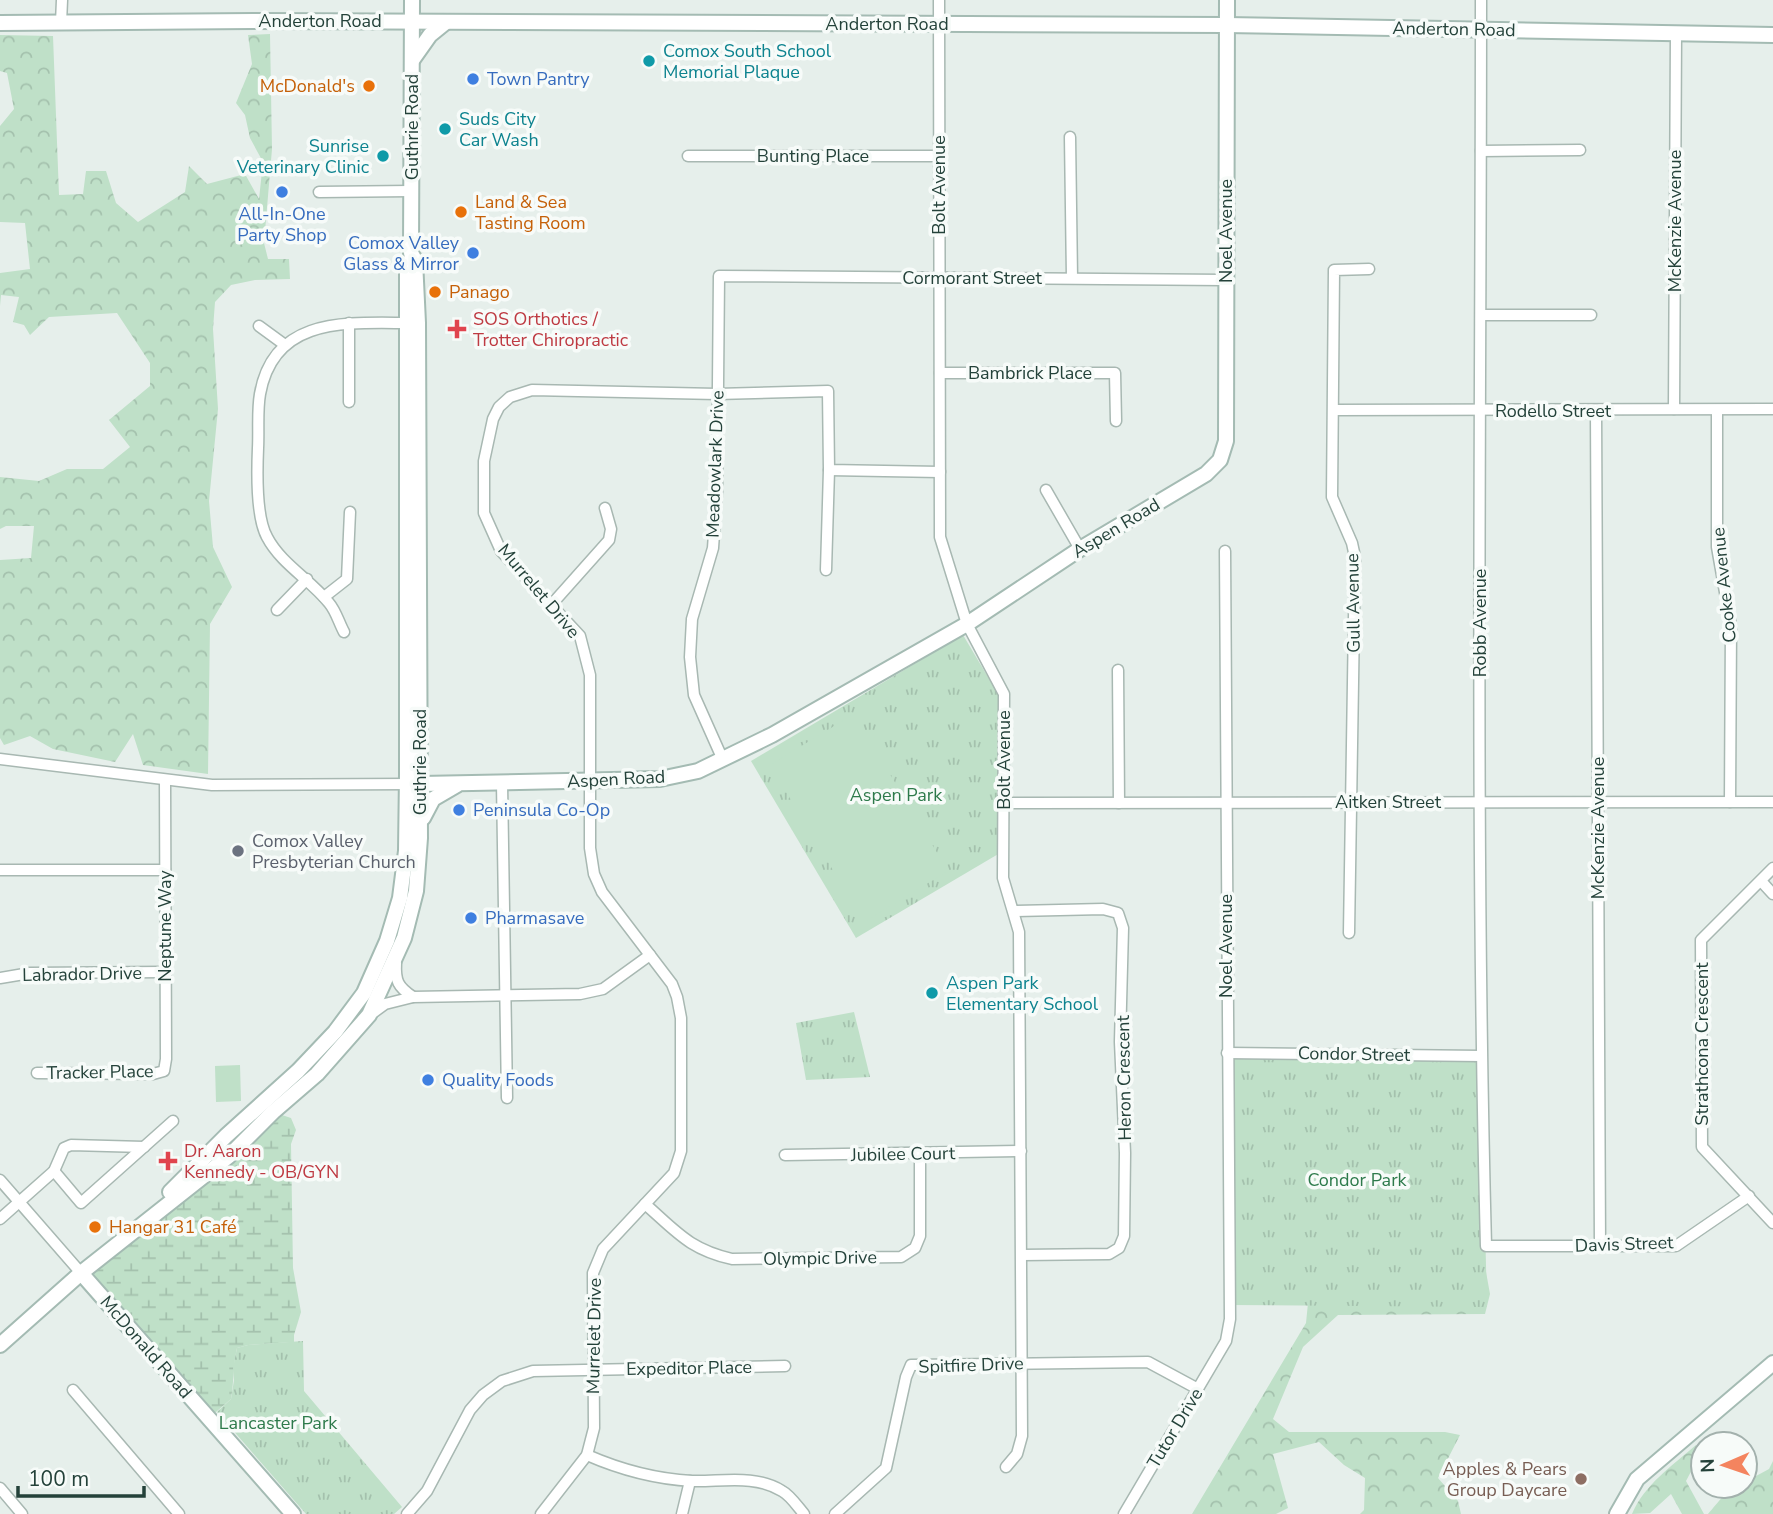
<svg xmlns="http://www.w3.org/2000/svg" width="1773" height="1514" font-family="'Nunito Sans',sans-serif">
<style>
.forest{fill:url(#forest-crowns)}
.wetland{fill:url(#wetland-marsh)}
.park{fill:url(#park-tufts)}
.garden{fill:#bfe0c8}
.lines{fill:none;stroke-linecap:round;stroke-linejoin:round}
.street-casing{stroke:#a8b8b2;stroke-width:13}
.secondary-casing{stroke:#a4bbb3;stroke-width:18}
.street{stroke:#fff;stroke-width:10}
.secondary{stroke:#fff;stroke-width:14}
.culture-dot{fill:#0f9aa8;stroke:#f7fbf9;stroke-width:2.5}
.shop-dot{fill:#3f7fe0;stroke:#f7fbf9;stroke-width:2.5}
.food-dot{fill:#e8710a;stroke:#f7fbf9;stroke-width:2.5}
.health-dot{fill:#e0444e;stroke:#f7fbf9;stroke-width:2.5}
.worship-dot{fill:#6b7280;stroke:#f7fbf9;stroke-width:2.5}
.education-dot{fill:#8d6e63;stroke:#f7fbf9;stroke-width:2.5}
.labels{text-anchor:middle;stroke-width:7;stroke-linejoin:round;paint-order:stroke}
.street-label{font-size:18px;fill:#24423a;stroke:#f7fbf9}
.culture-label{font-size:18px;fill:#0d838f;stroke:#f7fbf9;text-anchor:start}
.shop-label{font-size:18px;fill:#366cbe;stroke:#f7fbf9;text-anchor:start}
.food-label{font-size:18px;fill:#c56008;stroke:#f7fbf9;text-anchor:start}
.health-label{font-size:18px;fill:#be3a42;stroke:#f7fbf9;text-anchor:start}
.park-label{font-size:18px;fill:#2d7a4b;stroke:#f7fbf9}
.worship-label{font-size:18px;fill:#5b616d;stroke:#f7fbf9;text-anchor:start}
.education-label{font-size:18px;fill:#785e54;stroke:#f7fbf9;text-anchor:end}
</style>
<defs>
<pattern id="forest-crowns" width="20" height="18" patternUnits="userSpaceOnUse" patternTransform="scale(1.75)"><rect width="20" height="18" fill="#bfe0c8"/><path d="M2 6a3 3 0 1 1 6 0M12 15a3 3 0 1 1 6 0" fill="none" stroke="#a4c1ad"/></pattern>
<pattern id="wetland-marsh" width="20" height="14" patternUnits="userSpaceOnUse" patternTransform="scale(1.75)"><rect width="20" height="14" fill="#bfe0c8"/><path d="M1 5h8M5 5V1M11 12h8M15 12V8" fill="none" stroke="#a4c1ad"/></pattern>
<pattern id="park-tufts" width="24" height="20" patternUnits="userSpaceOnUse" patternTransform="scale(1.75)"><rect width="24" height="20" fill="#bfe0c8"/><path d="M3 7l-1-3M5 7V3M7 7l1-3M15 17l-1-3M17 17v-4M19 17l1-3" fill="none" stroke="#a4c1ad"/></pattern>
</defs>
<rect width="100%" height="100%" fill="#e6efeb"/>
<g class="forest">
<path d="M270,34L272,149L264,243L268,259H289L290,279L255,280L231,285L215,302L213,329L218,409L209,501L213,547L232,587L210,624L208,774L143,765L133,734L115,762L53,749L30,736L4,745L0,738V560L31,558L34,526H6L0,529V477L39,481L67,469H103L130,447L109,420L150,386V363L117,313L49,317L30,335L24,325L13,322L19,297L1,295L0,306V273L30,269L25,223L0,222V126L14,109L7,73L0,71V35L53,36L59,195L83,194L86,171H106L116,203L138,222L185,192L189,166L207,184L245,174L259,199L263,162L250,138L245,115L236,103L252,64L248,35Z"/>
<path d="M1483,1255L1490,1294L1485,1314L1338,1315L1303,1347L1273,1419L1289,1432H1445L1460,1435L1438,1478L1458,1501L1461,1514H1360L1364,1510L1365,1478L1344,1465L1319,1442L1273,1454L1288,1508L1276,1514H1192L1306,1323L1308,1303Z"/>
<path d="M1696,1445L1697,1460L1686,1481L1704,1514H1682L1671,1494L1650,1513L1632,1514C1644,1485 1673,1465 1696,1445Z"/>
<path d="M1773,1461V1514H1708C1718,1503 1728,1486 1745,1486V1482L1769,1469Z"/>
</g>
<path class="wetland" d="M273,1112L291,1118L296,1130L291,1144L293,1268L301,1312L294,1335V1342L248,1345L237,1348C233,1365 234,1382 231,1399L209,1418L81,1273Z"/>
<g class="park">
<path d="M963,635L1001,699L1000,853L856,938L751,761Z"/>
<path d="M854,1012L870,1077L806,1080L796,1023Z"/>
<path d="M1227,1053L1481,1056L1487,1307L1230,1305Z"/>
<path d="M303,1341L304,1391L402,1507L394,1514H306L217,1412L231,1399L234,1380L233,1368L237,1348L248,1345Z"/>
</g>
<g class="garden">
<path d="M854,714L948,871L864,922L770,765Z"/>
<path d="M240,1065L241,1101L216,1102L215,1066Z"/>
</g>
<g class="lines">
<defs>
<g id="street">
<path d="M939,0L940,537L967,624L1004,694L1003,878L1019,932L1022,1436L1017,1454L1006,1467"/>
<path d="M1481,0C1481,415 1475,831 1486,1246H1676L1749,1196"/>
<path d="M61,23L62,0"/>
<path d="M1070,137L1072,278"/>
<path d="M1481,151L1580,150"/>
<path d="M688,156H939"/>
<path d="M319,192L411,191"/>
<path d="M1481,315H1591"/>
<path d="M259,326L285,345"/>
<path d="M940,373H1115L1116,421"/>
<path d="M349,402V323"/>
<path d="M1674,409L1676,33"/>
<path d="M1334,410L1773,409"/>
<path d="M1596,410L1600,1246"/>
<path d="M1717,410V547L1731,626L1730,802"/>
<path d="M1046,490L1080,549"/>
<path d="M826,570L829,470"/>
<path d="M324,597L347,579L350,512"/>
<path d="M552,604L609,540L611,529L605,508"/>
<path d="M277,610L307,579"/>
<path d="M344,632C339,623 336,611 329,603C311,580 281,564 267,537C256,517 257,471 258,448C259,430 257,411 260,394C274,315 349,323 411,323"/>
<path d="M1118,670L1119,803"/>
<path d="M0,759L212,785L411,784"/>
<path d="M723,760L694,695L690,657L692,619L713,548L717,491L719,276L1225,280"/>
<path d="M502,783L507,1098"/>
<path d="M1003,803L1773,802"/>
<path d="M1773,868L1701,940L1702,1147L1773,1223"/>
<path d="M0,870H165"/>
<path d="M1761,881L1773,894"/>
<path d="M1014,911L1103,909L1118,913L1123,928L1120,1042L1125,1153L1124,1236L1119,1248L1109,1254L1022,1255"/>
<path d="M1349,933L1355,557L1352,543L1332,497L1334,270L1369,269"/>
<path d="M396,963C395,981 398,987 413,997"/>
<path d="M0,978L30,973L164,972"/>
<path d="M370,1015L385,1004L413,997L580,994L603,989L650,955"/>
<path d="M1227,1053L1481,1056"/>
<path d="M37,1073L153,1074L164,1071L166,1059L165,781"/>
<path d="M785,1155L1021,1151"/>
<path d="M54,1171L81,1203L173,1121"/>
<path d="M0,1180L81,1273"/>
<path d="M645,1204C677,1232 689,1249 732,1259L901,1257L915,1248L920,1236V1154"/>
<path d="M0,1219L54,1171L64,1148L71,1145L144,1147"/>
<path d="M73,1390L179,1514"/>
<path d="M587,1455C619,1469 656,1479 692,1481C721,1482 755,1474 782,1491C790,1495 798,1507 804,1514"/>
<path d="M0,1488L22,1514"/>
<path d="M407,1514L427,1491L470,1410L483,1395L502,1381L533,1371L785,1366"/>
<path d="M541,1514L587,1455L594,1428L593,1273L603,1249L674,1173L681,1151V1018L677,997L672,984L602,892L594,874L590,848V675L580,636L501,551L484,513V461L493,419L499,407L510,397L532,390L717,394L828,391L829,470L940,472"/>
<path d="M682,1514L690,1481"/>
<path d="M835,1514L886,1468L906,1377L911,1365L1148,1362L1198,1389"/>
<path d="M1124,1514L1226,1341L1230,1319L1225,551"/>
</g>
<g id="secondary">
<path d="M0,23L253,21L1226,25L1773,35"/>
<path d="M413,59L430,35L446,22"/>
<path d="M421,784L660,779L698,771L772,735L967,624L1080,549L1206,474L1220,460L1226,441L1227,0"/>
<path d="M423,818L433,799L457,785"/>
<path d="M170,1192L226,1136L298,1071L335,1032L364,993L387,941L400,898L406,851L407,774V263"/>
<path d="M81,1273L293,1514"/>
<path d="M0,1345L81,1273L229,1156L273,1112L317,1074L369,1015L404,938L416,891L420,838L418,323L415,260L411,253L412,0"/>
<path d="M1617,1514L1637,1479L1773,1363"/>
</g>
</defs>
<use href="#street" class="street-casing"/>
<use href="#secondary" class="secondary-casing"/>
<use href="#street" class="street"/>
<use href="#secondary" class="secondary"/>
</g>
<g class="culture-dot">
<circle cx="649" cy="61" r="7"/>
<circle cx="445" cy="129" r="7"/>
<circle cx="383" cy="156" r="7"/>
<circle cx="932" cy="993" r="7"/>
</g>
<g class="shop-dot">
<circle cx="473" cy="79" r="7"/>
<circle cx="282" cy="192" r="7"/>
<circle cx="473" cy="253" r="7"/>
<circle cx="459" cy="810" r="7"/>
<circle cx="471" cy="918" r="7"/>
<circle cx="428" cy="1080" r="7"/>
</g>
<g class="food-dot">
<circle cx="369" cy="86" r="7"/>
<circle cx="461" cy="212" r="7"/>
<circle cx="435" cy="292" r="7"/>
<circle cx="95" cy="1227" r="7"/>
</g>
<g class="health-dot">
<path d="M453.5 318.5h7v7h7v7h-7v7h-7v-7h-7v-7h7z"/>
<path d="M164.5 1150.5h7v7h7v7h-7v7h-7v-7h-7v-7h7z"/>
</g>
<circle class="worship-dot" cx="238" cy="851" r="7"/>
<circle class="education-dot" cx="1581" cy="1479" r="7"/>
<g class="labels">
<g class="street-label">
<text x="320" y="27">Anderton Road</text>
<text x="887" y="30">Anderton Road</text>
<text transform="translate(1454 29) rotate(1)" y="6">Anderton Road</text>
<text transform="translate(412 127) rotate(-90)" y="6">Guthrie Road</text>
<text x="813" y="162">Bunting Place</text>
<text transform="translate(939 185) rotate(-90)" y="6">Bolt Avenue</text>
<text transform="translate(1675 221) rotate(-90)" y="6">McKenzie Avenue</text>
<text transform="translate(1226 231) rotate(-90)" y="6">Noel Avenue</text>
<text x="972" y="284">Cormorant Street</text>
<text x="1030" y="379">Bambrick Place</text>
<text x="1553" y="417">Rodello Street</text>
<text transform="translate(715 464) rotate(-88)" y="6">Meadowlark Drive</text>
<text transform="translate(1116 528) rotate(-31)" y="6">Aspen Road</text>
<text transform="translate(1724 585) rotate(-96)" y="6">Cooke Avenue</text>
<text transform="translate(539 591) rotate(50)" y="6">Murrelet Drive</text>
<text transform="translate(1353 603) rotate(-91)" y="6">Gull Avenue</text>
<text transform="translate(1480 623) rotate(-90)" y="6">Robb Avenue</text>
<text transform="translate(1004 760) rotate(-90)" y="6">Bolt Avenue</text>
<text transform="translate(420 762) rotate(-90)" y="6">Guthrie Road</text>
<text transform="translate(616 779) rotate(-3)" y="6">Aspen Road</text>
<text x="1388" y="808">Aitken Street</text>
<text transform="translate(1598 828) rotate(-90)" y="6">McKenzie Avenue</text>
<text transform="translate(165 926) rotate(-90)" y="6">Neptune Way</text>
<text transform="translate(1226 946) rotate(-90)" y="6">Noel Avenue</text>
<text transform="translate(82 974) rotate(-1)" y="6">Labrador Drive</text>
<text transform="translate(1702 1044) rotate(-90)" y="6">Strathcona Crescent</text>
<text transform="translate(1354 1054) rotate(1)" y="6">Condor Street</text>
<text transform="translate(100 1072) rotate(-1)" y="6">Tracker Place</text>
<text transform="translate(1124 1078) rotate(-91)" y="6">Heron Crescent</text>
<text transform="translate(903 1154) rotate(-1)" y="6">Jubilee Court</text>
<text transform="translate(1624 1244) rotate(-2)" y="6">Davis Street</text>
<text transform="translate(820 1258) rotate(-1)" y="6">Olympic Drive</text>
<text transform="translate(594 1336) rotate(-89)" y="6">Murrelet Drive</text>
<text transform="translate(146 1347) rotate(49)" y="6">McDonald Road</text>
<text transform="translate(971 1365) rotate(-2)" y="6">Spitfire Drive</text>
<text transform="translate(689 1368) rotate(-1)" y="6">Expeditor Place</text>
<text transform="translate(1175 1428) rotate(-59)" y="6">Tutor Drive</text>
</g>
<g class="culture-label">
<text x="663" y="57">Comox South School<tspan x="663" dy="21">Memorial Plaque</tspan></text>
<text x="459" y="125">Suds City<tspan x="459" dy="21">Car Wash</tspan></text>
<text x="369" y="152" text-anchor="end">Sunrise<tspan x="369" dy="21">Veterinary Clinic</tspan></text>
<text x="946" y="989">Aspen Park<tspan x="946" dy="21">Elementary School</tspan></text>
</g>
<g class="shop-label">
<text x="487" y="85">Town Pantry</text>
<text x="282" y="220" text-anchor="middle">All-In-One<tspan x="282" dy="21">Party Shop</tspan></text>
<text x="459" y="249" text-anchor="end">Comox Valley<tspan x="459" dy="21">Glass &amp; Mirror</tspan></text>
<text x="473" y="816">Peninsula Co-Op</text>
<text x="485" y="924">Pharmasave</text>
<text x="442" y="1086">Quality Foods</text>
</g>
<g class="food-label">
<text x="355" y="92" text-anchor="end">McDonald's</text>
<text x="475" y="208">Land &amp; Sea<tspan x="475" dy="21">Tasting Room</tspan></text>
<text x="449" y="298">Panago</text>
<text x="109" y="1233">Hangar 31 Café</text>
</g>
<g class="health-label">
<text x="473" y="325">SOS Orthotics /<tspan x="473" dy="21">Trotter Chiropractic</tspan></text>
<text x="184" y="1157">Dr. Aaron<tspan x="184" dy="21">Kennedy - OB/GYN</tspan></text>
</g>
<g class="park-label">
<text x="896" y="801">Aspen Park</text>
<text x="1357" y="1186">Condor Park</text>
<text x="278" y="1429">Lancaster Park</text>
</g>
<g class="worship-label">
<text x="252" y="847">Comox Valley<tspan x="252" dy="21">Presbyterian Church</tspan></text>
</g>
<g class="education-label">
<text x="1567" y="1475">Apples &amp; Pears<tspan x="1567" dy="21">Group Daycare</tspan></text>
</g>
</g>
<g transform="translate(1724 1465) rotate(268)"><circle r="33" fill="#f7fbf9" stroke="#a3b1ad" stroke-width="2"/>
<path d="M0-5L12 26L0 18L-12 26Z" fill="#f4845f"/>
<text y="-10" font-size="19" font-weight="bold" text-anchor="middle" fill="#24423a">N</text>
</g>
<path d="M18 1486v10h126v-10" fill="none" stroke="#24423a" stroke-width="3.5"/>
<text x="28" y="1486" font-size="21" fill="#24423a" stroke="#f7fbf9" stroke-width="5" paint-order="stroke">100 m</text>
</svg>
